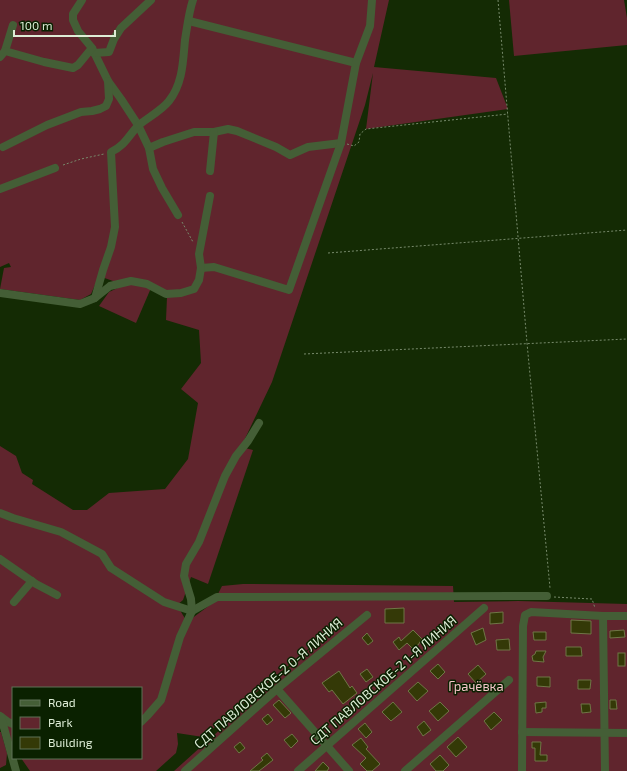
<svg xmlns="http://www.w3.org/2000/svg" width="627" height="771" font-family="'Exo 2',sans-serif">
<style>
.green{fill:#60252d}
.building{fill:#343907;stroke:#6f7646}
.lines{fill:none;stroke-linecap:round;stroke-linejoin:round}
.path{stroke:#778a6b;stroke-width:1;stroke-dasharray:2 2;stroke-linecap:butt}
.minor{stroke:#445e36;stroke-width:8}
.labels{text-anchor:middle;stroke-width:3;stroke-linejoin:round;paint-order:stroke}
.street-label{font-size:13px;fill:#deedd6;stroke:#0a2100}
.park-label{font-size:13px;fill:#f5c6c9;stroke:#0a2100}
</style>
<rect width="100%" height="100%" fill="#142b04"/>
<g class="green">
<path d="M0,0H389L374,67L496,78L508,109L366,129L373,73L365,105L272,382L241,447L253,450L208,584L191,577L183,600L177,605L187,622L214,602L222,586L243,584L453,586L454,602L518,601L627,604V771H174L331,630L203,737L177,733L178,744L176,753L156,771H30L21,758H141V688H13V744L0,715V446L16,456L22,473L33,480L32,484L73,510H87L109,493L165,489L188,459L198,403L181,389L201,363L199,330L166,320L167,297L151,288L136,323L99,306L109,292L124,285L99,276L91,294L80,300L0,289L4,268L11,267L9,263L0,267Z"/>
<path d="M509,0H624L627,18V45L514,56Z"/>
<path d="M0,732H1L7,753L6,765L0,768Z"/>
</g>
<g class="building">
<path d="M404,608V623H385V609Z"/>
<path d="M503,612V623L490,624V613Z"/>
<path d="M571,620L591,621V634L571,633Z"/>
<path d="M483,628L486,640L476,645L471,633Z"/>
<path d="M413,630L422,639L418,645L412,648L407,643L399,650L393,642L399,637L401,641Z"/>
<path d="M624,630L625,637L610,638V631Z"/>
<path d="M533,632H546V640H534Z"/>
<path d="M367,633L373,641L368,645L362,638Z"/>
<path d="M509,639L510,650H497L496,640Z"/>
<path d="M566,647H581L582,656H566Z"/>
<path d="M536,651H546L543,657L544,662L533,661L532,656L535,654Z"/>
<rect x="618" y="653" width="7" height="13"/>
<path d="M438,664L445,672L438,679L430,671Z"/>
<path d="M478,665L486,674L476,683L468,674Z"/>
<path d="M367,669L373,677L366,682L360,674Z"/>
<path d="M339,671L350,688L352,686L357,693L343,704L332,690L329,692L322,683Z"/>
<path d="M537,677H550V687L537,686Z"/>
<path d="M578,680H591L590,689H578Z"/>
<path d="M418,682L428,691L417,701L408,691Z"/>
<path d="M279,700L291,713L285,718L273,705Z"/>
<path d="M610,700H616L617,709H610Z"/>
<path d="M393,702L402,712L391,721L382,712Z"/>
<path d="M440,702L449,711L438,721L429,711Z"/>
<path d="M546,702V708H542V712L536,713L535,703Z"/>
<path d="M581,704H590L591,712L582,713Z"/>
<path d="M494,712L502,720L491,730L484,721Z"/>
<path d="M268,714L273,720L267,725L262,719Z"/>
<path d="M424,721L431,730L423,736L417,727Z"/>
<path d="M365,723L372,732L366,738L358,729Z"/>
<path d="M292,734L298,741L291,748L284,740Z"/>
<path d="M458,737L467,747L456,757L447,747Z"/>
<path d="M361,738L368,747L366,749L380,764L372,771H367L360,764L366,758L352,745Z"/>
<path d="M240,742L245,748L239,753L234,747Z"/>
<path d="M532,742H541L540,755H547V761H535V748H532Z"/>
<path d="M267,753L273,760L259,771H250L263,760L261,758Z"/>
<path d="M440,755L449,765L443,771H436L430,764Z"/>
<path d="M323,762L329,768L327,771H315Z"/>
</g>
<g class="lines">
<g class="path">
<path d="M498,0L527,343L550,588"/>
<path d="M347,144L354,146L359,142L360,134L366,129L508,114"/>
<path d="M63,165L81,159L104,154"/>
<path d="M182,222L193,242"/>
<path d="M328,253L627,230"/>
<path d="M304,354L627,339"/>
<path d="M554,597L592,599L595,608"/>
</g>
<g class="minor">
<path d="M82,0L73,14V20L78,31L92,48L108,81L121,99L138,125L149,148L153,169L162,188L178,215"/>
<path d="M189,21L356,63"/>
<path d="M5,51L13,25"/>
<path d="M94,53L109,52L114,39L121,28L151,0"/>
<path d="M0,57L5,51L44,62L73,68L78,65L92,48"/>
<path d="M3,147L47,125L81,112L92,111L100,109L106,106L109,99L108,81"/>
<path d="M149,148L163,142L194,132H214L228,129L237,131L276,147L290,155L308,147L341,143"/>
<path d="M210,171L214,132"/>
<path d="M0,189L55,168"/>
<path d="M201,268L214,267L289,290L341,143L356,63L370,26L372,0"/>
<path d="M0,293L80,304L95,298L103,270L111,247L115,227L111,152C126,145 129,134 140,124C149,117 162,110 169,101C183,83 183,61 185,40C187,28 189,11 193,0"/>
<path d="M95,298L110,286L131,281L147,284L166,294L181,293L194,289L199,280L201,268L199,254L210,196"/>
<path d="M0,513L13,518L61,532L102,554L111,568L164,602L192,611L217,597L547,596"/>
<path d="M0,559L36,584L57,595"/>
<path d="M14,602L32,581"/>
<path d="M603,616L605,771"/>
<path d="M277,689L349,771"/>
<path d="M0,716L8,722L13,724"/>
<path d="M1,717L16,771"/>
<path d="M141,722L147,716L161,700L180,637L192,611L191,599L184,576L186,564L199,542L225,476L236,456L248,441L259,423"/>
<path d="M522,732L627,733"/>
<path d="M185,771L277,689L367,615"/>
<path d="M298,771L484,608"/>
<path d="M405,771L509,680"/>
<path d="M522,771L523,626L525,615L531,612L603,616H627"/>
</g>
</g>
<g class="labels">
<g class="street-label">
<text transform="translate(383 680) rotate(-41)" y="5">СДТ ПАВЛОВСКОЕ-2 1-Я ЛИНИЯ</text>
<text transform="translate(268 683) rotate(-41)" y="5">СДТ ПАВЛОВСКОЕ-2 0-Я ЛИНИЯ</text>
</g>
<g class="park-label">
<text x="476" y="691">Грачёвка</text>
</g>
</g>
<rect x="12" y="687" width="130" height="72" fill="#0a2100" stroke="#5f7356"/>
<rect x="20" y="700" width="20" height="6" fill="#445e36" stroke="#5f7356"/>
<text x="48" y="707" font-size="12" fill="#deedd6">Road</text>
<rect x="20" y="717" width="20" height="12" fill="#60252d" stroke="#5f7356"/>
<text x="48" y="727" font-size="12" fill="#deedd6">Park</text>
<rect x="20" y="737" width="20" height="12" fill="#343907" stroke="#5f7356"/>
<text x="48" y="747" font-size="12" fill="#deedd6">Building</text>
<path d="M14 30v6h101v-6" fill="none" stroke="#deedd6" stroke-width="2"/>
<text x="20" y="30" font-size="12" fill="#deedd6" stroke="#0a2100" stroke-width="3" paint-order="stroke">100 m</text>
</svg>
